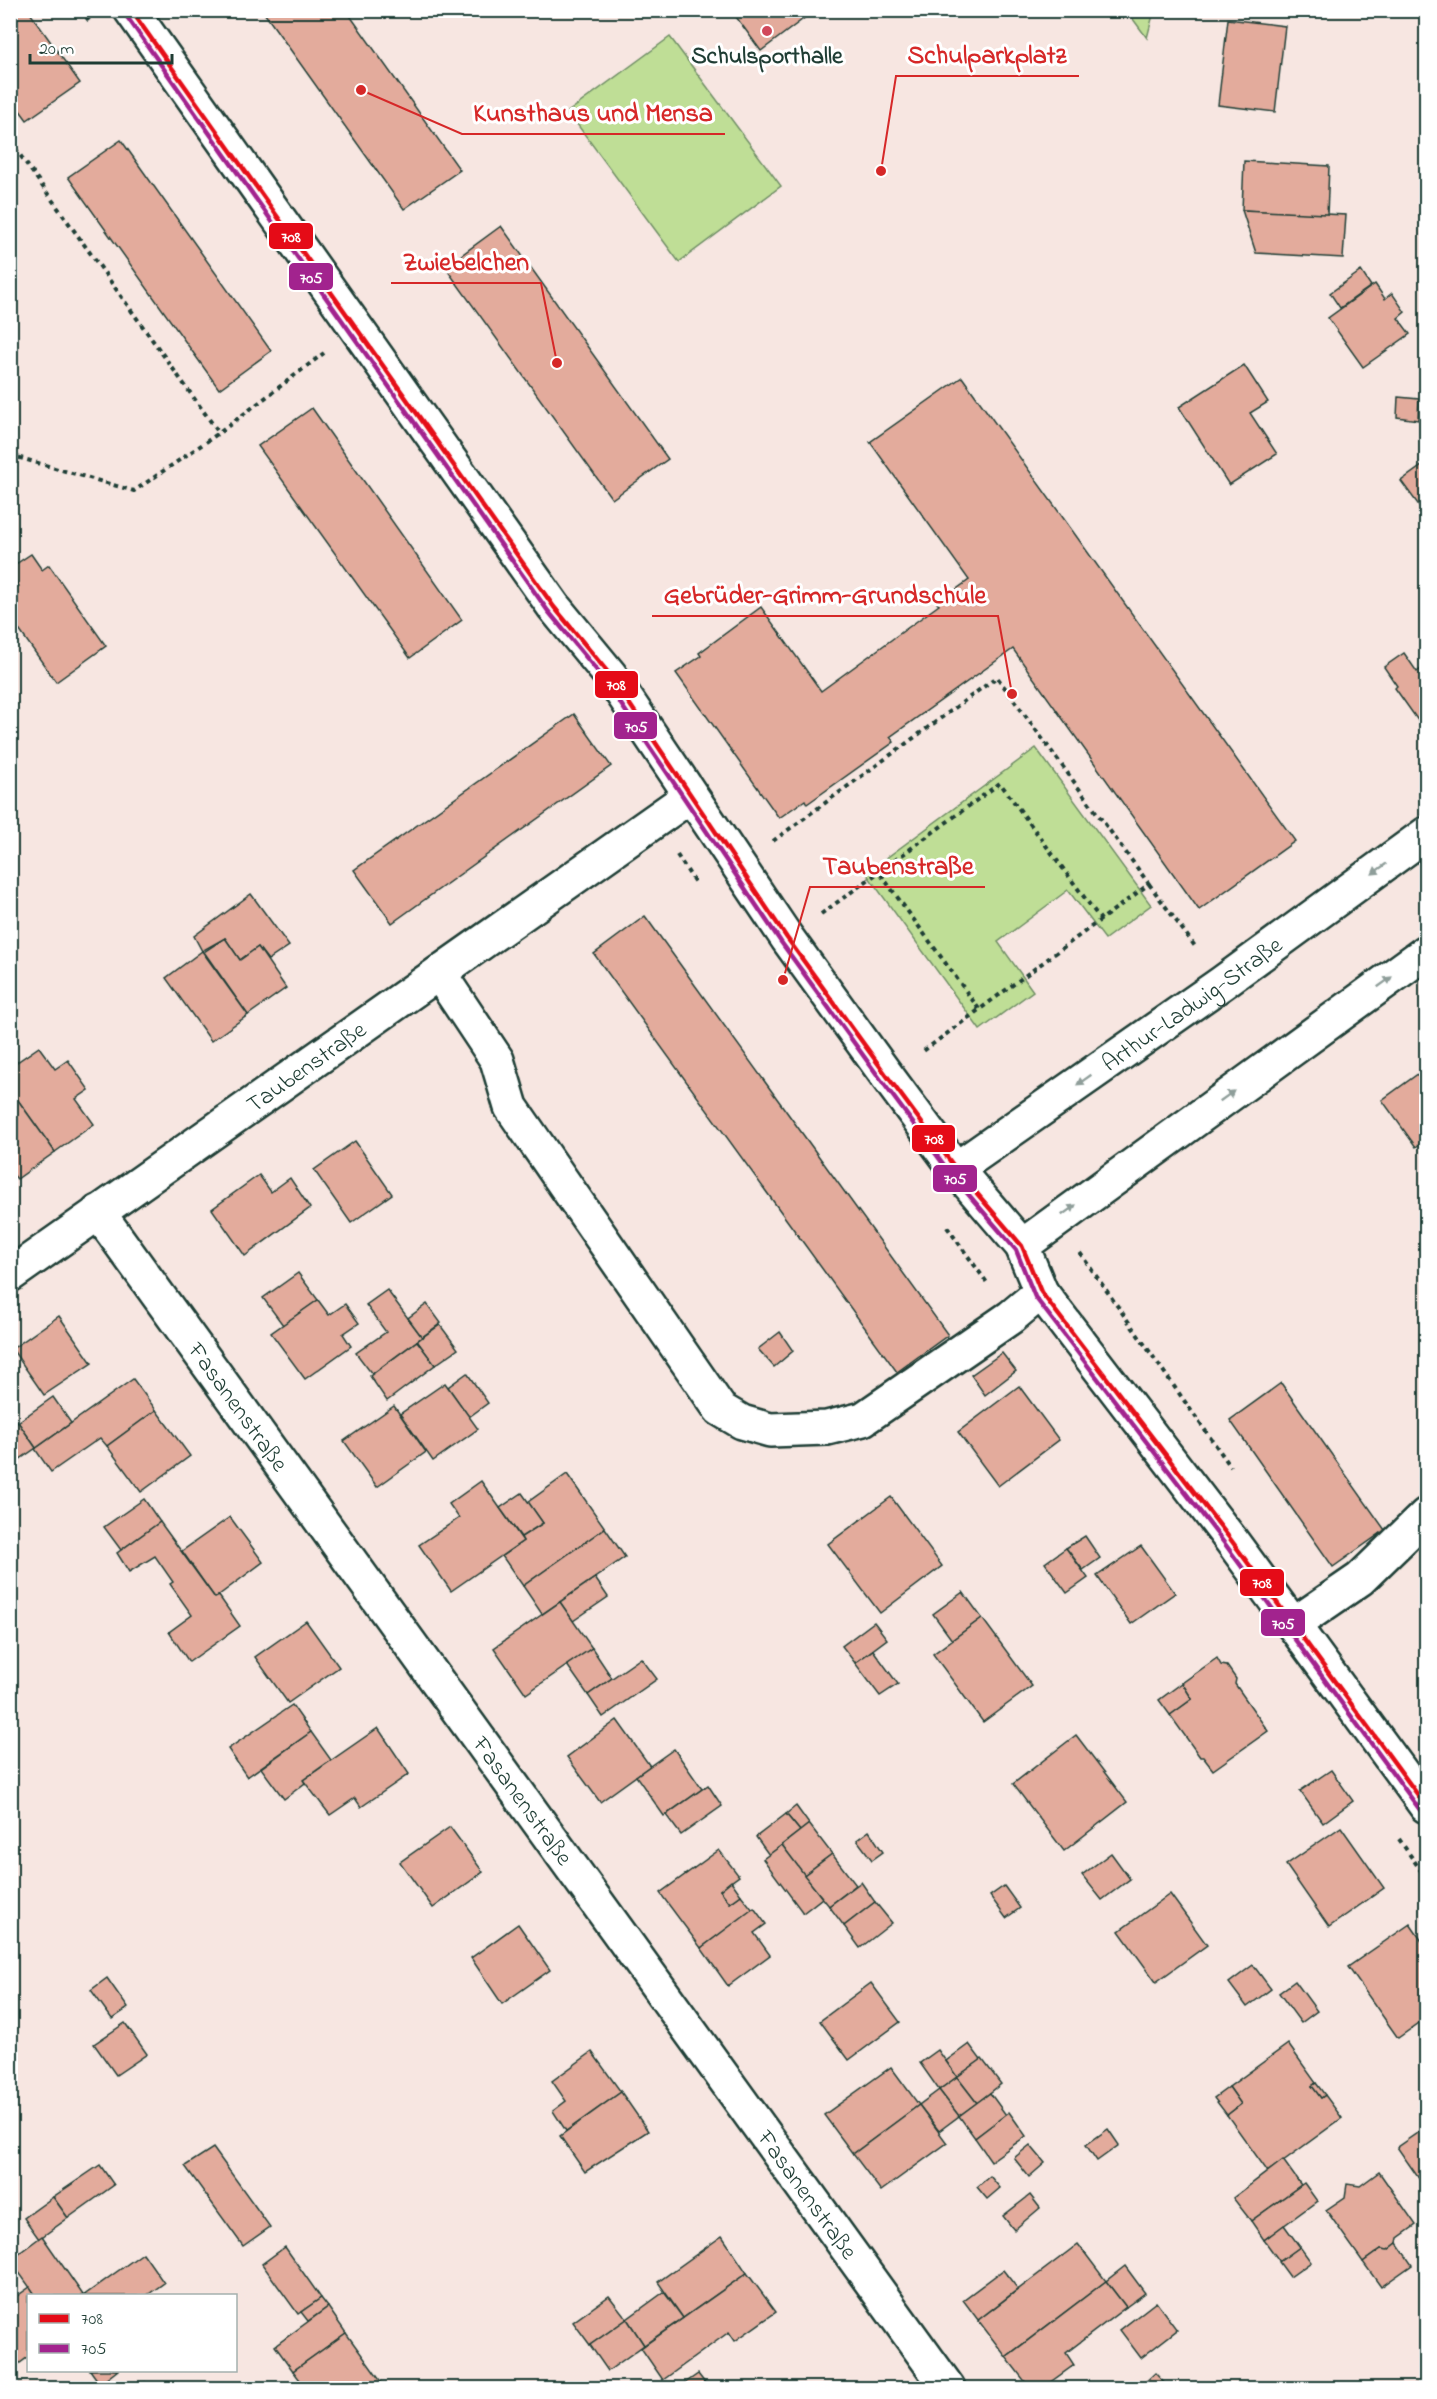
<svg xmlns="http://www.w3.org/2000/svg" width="1437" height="2399" font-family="'Indie Flower',sans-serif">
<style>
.green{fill:#bfde96;stroke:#6f8e65;stroke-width:1.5}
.building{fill:#e3ab9c;stroke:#1f3d34;stroke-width:1.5}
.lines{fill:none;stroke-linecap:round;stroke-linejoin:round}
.minor-casing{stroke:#1f3d34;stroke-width:38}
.path{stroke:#1f3d34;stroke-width:4;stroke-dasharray:4.5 4.5;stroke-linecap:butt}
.minor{stroke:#fff;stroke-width:33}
.bus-1-casing{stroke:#fff;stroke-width:9}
.bus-2-casing{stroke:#fff;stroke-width:9}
.bus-1{stroke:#e50b17;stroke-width:4.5}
.bus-2{stroke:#a2238e;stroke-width:4.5}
.oneway{fill:#8f9e9a}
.poi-dot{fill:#d1495b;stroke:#fff;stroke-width:2}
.labels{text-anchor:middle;stroke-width:6;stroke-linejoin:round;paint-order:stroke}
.poi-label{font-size:24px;font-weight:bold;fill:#1f3d34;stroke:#fff}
.street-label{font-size:24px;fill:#1f3d34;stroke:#fff}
.leader{fill:none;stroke:#d62828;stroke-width:2}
.callout-dot{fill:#d62828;stroke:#fff;stroke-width:2}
.callout-label{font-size:26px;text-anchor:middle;font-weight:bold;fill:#d62828;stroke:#fff;stroke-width:6;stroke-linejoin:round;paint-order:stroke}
.line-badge{stroke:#fff;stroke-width:2}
.badge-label{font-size:16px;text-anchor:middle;font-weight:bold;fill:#fff}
</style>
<rect width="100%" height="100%" fill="#f7e6e1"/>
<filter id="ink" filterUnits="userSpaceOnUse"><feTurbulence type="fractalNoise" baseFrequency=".0167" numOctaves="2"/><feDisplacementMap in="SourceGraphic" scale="12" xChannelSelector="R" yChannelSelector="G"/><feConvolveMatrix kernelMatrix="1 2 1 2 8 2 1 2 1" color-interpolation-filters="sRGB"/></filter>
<g filter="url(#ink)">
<g class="green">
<path d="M1127,11H1154L1147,38Z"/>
<path d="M670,37L781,186L679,262L568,112Z"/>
<path d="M1036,748L1151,905L1105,939L1068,890L998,942L1033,991L980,1030L866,873Z"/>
</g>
<g class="building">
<path d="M10,10H28L80,83L27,120L10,97Z"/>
<path d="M262,10H346L460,170L404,209Z"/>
<path d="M731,10H815L761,51Z"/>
<path d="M1228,19L1285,26L1275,112L1218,105Z"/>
<path d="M121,140L271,351L219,389L68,177Z"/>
<path d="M1244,161L1329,166L1327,215L1242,210Z"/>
<path d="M1242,210L1346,215L1343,258L1256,253Z"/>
<path d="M501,226L668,459L612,499L445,267Z"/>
<path d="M1361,271L1371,286L1340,308L1330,293Z"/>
<path d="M1375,284L1385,299L1392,293L1405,312L1398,318L1410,334L1363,367L1328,318Z"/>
<path d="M1244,365L1268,402L1250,413L1277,454L1229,485L1179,407Z"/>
<path d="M962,377L1295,841L1199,910L1013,649L890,737L894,742L807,804L805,800L779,818L676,673L701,656L699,653L761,607L821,691L939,605L937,603L969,580L870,442Z"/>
<path d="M1398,397L1419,399L1418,420L1397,417Z"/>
<path d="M312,408L462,620L410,658L258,446Z"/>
<path d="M1426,463V515L1401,481Z"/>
<path d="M31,554L42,570L49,565L106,646L56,682L10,617V592L19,586L10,573V568Z"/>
<path d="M1404,653L1417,672L1426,665V732L1395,688L1397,686L1384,667Z"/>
<path d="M574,714L611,766L392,923L354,870Z"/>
<path d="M251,894L289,946L268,960L258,947L240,960L225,938L202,951L194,936Z"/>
<path d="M645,916L948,1335L897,1372L594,954Z"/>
<path d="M225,938L240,960L258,947L286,988L248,1015L204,952Z"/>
<path d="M202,951L248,1015L211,1041L166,978Z"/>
<path d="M39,1047L55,1069L68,1060L89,1090L76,1099L94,1124L55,1152L10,1089V1067Z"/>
<path d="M1426,1068V1139L1416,1147L1382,1100Z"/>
<path d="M10,1089L55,1152L17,1179L10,1171Z"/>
<path d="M355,1141L392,1194L351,1223L314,1170Z"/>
<path d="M259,1175L271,1192L290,1178L310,1208L245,1256L212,1209Z"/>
<path d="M298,1273L318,1300L283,1325L263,1298Z"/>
<path d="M387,1290L422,1337L372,1374L356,1353L386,1332L366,1305Z"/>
<path d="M318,1300L329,1315L345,1304L359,1323L343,1334L351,1346L305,1379L271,1333Z"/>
<path d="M427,1304L441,1323L422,1337L408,1318Z"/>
<path d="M59,1316L92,1363L44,1395L12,1349Z"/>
<path d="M440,1325L458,1349L435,1365L417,1341Z"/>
<path d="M780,1332L793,1351L774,1367L758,1349Z"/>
<path d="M417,1341L435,1365L387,1401L370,1376Z"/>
<path d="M1002,1353L1016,1371L985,1395L971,1375Z"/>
<path d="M467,1373L488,1403L469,1417L448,1387Z"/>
<path d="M133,1379L156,1410L107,1446L100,1438L51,1472L35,1449Z"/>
<path d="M445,1383L478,1429L433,1461L400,1414Z"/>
<path d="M1281,1383L1385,1530L1333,1567L1230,1420Z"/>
<path d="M1019,1386L1059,1440L998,1486L958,1432Z"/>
<path d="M53,1397L71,1423L36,1448L18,1422Z"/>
<path d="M394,1406L426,1452L377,1487L344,1441Z"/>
<path d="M156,1410L190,1456L141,1492L107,1446Z"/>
<path d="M10,1413L18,1422L10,1428Z"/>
<path d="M18,1422L36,1448L10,1466V1428Z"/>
<path d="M567,1474L605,1528L523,1586L502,1556L523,1541L521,1537L543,1523L528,1502Z"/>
<path d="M481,1481L523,1541L451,1591L419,1545L459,1518L449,1504Z"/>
<path d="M522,1493L543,1523L521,1537L500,1508Z"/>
<path d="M891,1497L942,1566L880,1613L828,1544Z"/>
<path d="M144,1499L160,1522L121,1550L104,1527Z"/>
<path d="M230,1517L263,1562L215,1598L182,1551Z"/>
<path d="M160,1522L215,1598L219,1596L240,1626L189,1662L169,1632L192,1615L170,1584L173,1582L155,1556L129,1572L117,1553Z"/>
<path d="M605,1528L625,1557L542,1614L523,1586Z"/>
<path d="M1085,1536L1100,1558L1083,1570L1066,1548Z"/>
<path d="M1141,1546L1175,1593L1131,1624L1097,1576Z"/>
<path d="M1066,1548L1088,1578L1067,1593L1045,1563Z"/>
<path d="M595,1578L608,1597L573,1621L560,1602Z"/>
<path d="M963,1592L982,1618L952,1640L933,1614Z"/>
<path d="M560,1602L592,1648L526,1694L494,1648Z"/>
<path d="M982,1618L1032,1686L983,1722L933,1654Z"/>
<path d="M306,1621L339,1667L288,1703L255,1657Z"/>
<path d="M874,1622L887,1639L855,1663L842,1646Z"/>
<path d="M592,1648L612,1678L588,1695L567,1665Z"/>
<path d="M873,1650L898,1684L880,1696L855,1663Z"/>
<path d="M641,1658L657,1679L603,1717L588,1695Z"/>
<path d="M1217,1658L1221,1665L1227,1666L1236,1679L1235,1684L1268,1731L1213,1770L1203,1757H1200L1170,1715L1192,1699L1182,1683Z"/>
<path d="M1182,1683L1192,1699L1170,1715L1159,1700Z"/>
<path d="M292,1705L311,1732L247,1777L228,1749Z"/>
<path d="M617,1720L650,1766L600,1802L567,1757Z"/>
<path d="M378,1728L409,1774L361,1807L355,1798L330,1815L303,1780Z"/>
<path d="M311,1732L331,1760L303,1780L305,1783L284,1799L261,1768Z"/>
<path d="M1076,1735L1127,1802L1064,1851L1013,1784Z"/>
<path d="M674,1749L702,1789L664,1816L636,1776Z"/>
<path d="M1331,1770L1353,1801L1323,1823L1300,1791Z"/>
<path d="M708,1785L722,1806L681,1835L666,1815Z"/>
<path d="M796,1806L809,1824L800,1831L786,1814Z"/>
<path d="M786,1814L800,1831L769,1855L756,1837Z"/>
<path d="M809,1824L832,1854L804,1875L782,1845Z"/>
<path d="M450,1827L483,1872L433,1908L400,1862Z"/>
<path d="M1341,1827L1384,1888L1329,1927L1286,1865Z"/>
<path d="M869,1831L883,1852L872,1860L857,1840Z"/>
<path d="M782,1845L822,1898L803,1913L763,1859Z"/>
<path d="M719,1850L739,1876L720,1890L730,1903L741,1895L753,1910L701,1948L660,1893Z"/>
<path d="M1111,1853L1130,1879L1102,1900L1082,1875Z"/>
<path d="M832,1854L856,1885L829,1906L804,1875Z"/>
<path d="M731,1881L741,1895L730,1903L720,1890Z"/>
<path d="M861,1882L875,1902L844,1926L829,1906Z"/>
<path d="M1004,1886L1020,1908L1006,1918L990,1896Z"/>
<path d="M1170,1894L1207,1945L1156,1982L1119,1931Z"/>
<path d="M875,1902L892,1923L860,1948L844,1926Z"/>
<path d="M754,1908L766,1924L754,1933L770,1955L728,1986L701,1948Z"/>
<path d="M518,1924L550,1970L502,2004L471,1958Z"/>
<path d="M1410,1924L1426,1947V2018L1398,2038L1348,1967Z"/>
<path d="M1253,1965L1271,1989L1247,2007L1229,1983Z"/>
<path d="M107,1978L128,2008L112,2019L91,1990Z"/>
<path d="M1295,1981L1317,2011L1301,2023L1279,1993Z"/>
<path d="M871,1983L900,2022L849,2060L820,2021Z"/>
<path d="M125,2023L147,2054L116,2075L94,2044Z"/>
<path d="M969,2044L981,2060L957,2077L946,2061Z"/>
<path d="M1288,2044L1316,2083L1312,2086L1321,2098L1325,2095L1342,2118L1268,2172L1227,2115L1241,2104L1229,2087Z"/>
<path d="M938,2050L957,2077L939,2090L920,2063Z"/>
<path d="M592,2052L621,2092L566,2131L553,2111L566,2101L552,2081Z"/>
<path d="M982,2059L1001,2084L977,2103L957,2077Z"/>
<path d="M891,2067L919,2105L853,2154L824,2115Z"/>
<path d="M957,2077L977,2103L959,2116L939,2090Z"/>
<path d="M1316,2083L1325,2095L1321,2098L1312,2086Z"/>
<path d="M1229,2087L1241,2104L1227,2115L1214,2098Z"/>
<path d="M10,2088L17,2098L10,2103Z"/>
<path d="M939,2090L959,2116L939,2131L919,2105Z"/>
<path d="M621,2092L648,2131L585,2172L560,2136Z"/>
<path d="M990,2093L1006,2115L975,2138L959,2116Z"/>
<path d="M919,2105L947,2143L881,2191L853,2154Z"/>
<path d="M1009,2112L1026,2136L991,2161L975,2138Z"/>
<path d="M1426,2127V2180L1422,2183L1397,2147Z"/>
<path d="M1108,2129L1119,2145L1097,2161L1086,2145Z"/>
<path d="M1030,2145L1045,2163L1029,2177L1014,2158Z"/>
<path d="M213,2148L270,2227L243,2246L185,2166Z"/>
<path d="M1283,2160L1301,2185L1251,2221L1233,2198Z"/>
<path d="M100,2165L114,2185L68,2218L53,2197Z"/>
<path d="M1379,2172L1416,2225L1398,2238L1397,2243L1388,2250L1381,2249L1363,2262L1326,2210L1345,2197L1347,2184L1360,2186Z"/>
<path d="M990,2176L1000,2188L987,2199L977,2187Z"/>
<path d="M1304,2183L1317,2201L1264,2240L1251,2221Z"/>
<path d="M1030,2195L1040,2208L1014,2230L1003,2216Z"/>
<path d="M53,2197L68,2218L39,2239L24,2218Z"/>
<path d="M1284,2225L1300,2247L1280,2262L1264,2240Z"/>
<path d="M42,2236L83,2295V2296H36L10,2260Z"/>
<path d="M722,2236L747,2273L683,2318L658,2282Z"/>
<path d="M1397,2243L1412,2265L1381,2287L1363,2262L1381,2249L1388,2250Z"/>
<path d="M1078,2244L1106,2281L1006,2357L978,2320Z"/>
<path d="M285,2247L321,2298L298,2314L262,2264Z"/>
<path d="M1300,2247L1311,2262L1290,2277L1279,2262Z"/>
<path d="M143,2253L164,2283L146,2296H83Z"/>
<path d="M1125,2266L1145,2293L1126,2307L1106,2281Z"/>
<path d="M1003,2270L1018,2289L978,2320L963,2300Z"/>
<path d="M747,2273L776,2312L735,2341L729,2332L663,2380L641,2348Z"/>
<path d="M1106,2281L1126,2307L1066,2353L1074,2365L1042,2388H1030L1006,2357Z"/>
<path d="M30,2287L36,2296H28V2357L16,2366L10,2359V2301Z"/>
<path d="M664,2292L683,2318L644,2345L627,2319Z"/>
<path d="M609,2296L627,2319L590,2345L573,2322Z"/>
<path d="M321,2298L328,2307L308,2321L301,2312Z"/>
<path d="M1156,2302L1177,2330L1141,2358L1120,2330Z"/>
<path d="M328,2307L346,2333L293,2371L275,2346Z"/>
<path d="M627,2319L644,2345L608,2371L590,2345Z"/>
<path d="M346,2333L382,2383L374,2388H306L293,2371Z"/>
<path d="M90,2370H118L100,2384Z"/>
<path d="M1155,2373L1167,2386L1164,2388H1142L1140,2387Z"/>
<path d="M698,2374L709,2388H678Z"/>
<path d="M145,2382L150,2388H136Z"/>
</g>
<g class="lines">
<defs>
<g id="minor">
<path d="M131,10L554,607L610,675L787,938L887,1076L956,1169L1022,1246L1041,1292L1231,1540L1426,1806"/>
<path d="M439,973L497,1060L511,1107L720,1409L742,1422L770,1430L827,1428L863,1419L1011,1317L1041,1292"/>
<path id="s1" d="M956,1169L1222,983L1426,834"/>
<path id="s2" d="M98,1212L948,2388"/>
<path d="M1022,1246L1426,952"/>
<path id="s3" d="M10,1275L690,796"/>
<path d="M1293,1625L1360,1579L1426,1515"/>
</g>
</defs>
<use href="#minor" class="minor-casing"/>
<g class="path">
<path d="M81,10L90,22"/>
<path d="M10,141L219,433"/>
<path d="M10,455L134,491L219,433L324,353"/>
<path d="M773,841L997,677L1149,884L922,1052"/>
<path d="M677,855L696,884"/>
<path d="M1149,884L1197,949"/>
<path d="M821,914L879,872"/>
<path d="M979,1009L879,872L1000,783L1101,920"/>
<path d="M947,1227L988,1284"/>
<path d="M1080,1253L1231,1467"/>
<path d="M1399,1839L1426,1878"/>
</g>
<use href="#minor" class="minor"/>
<defs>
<path id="bus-1" d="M131,10L554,607L610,675L787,938L887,1076L956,1169L1022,1246L1041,1292L1231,1540L1426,1806"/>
<path id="bus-2" d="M125,14L548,611L604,679L781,942L881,1080L950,1173L1016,1250L1035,1297L1225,1544L1420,1810"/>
</defs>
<use href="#bus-1" class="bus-1-casing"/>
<use href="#bus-2" class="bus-2-casing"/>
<use href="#bus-1" class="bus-1"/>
<use href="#bus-2" class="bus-2"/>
</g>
<defs><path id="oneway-solid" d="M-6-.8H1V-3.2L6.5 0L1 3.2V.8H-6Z" transform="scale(1.5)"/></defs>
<g class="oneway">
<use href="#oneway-solid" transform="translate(1379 869) rotate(144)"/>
<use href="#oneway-solid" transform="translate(1385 982) rotate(-36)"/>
<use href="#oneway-solid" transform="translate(1084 1080) rotate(145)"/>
<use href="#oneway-solid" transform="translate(1227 1096) rotate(-36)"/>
<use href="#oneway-solid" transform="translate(1069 1210) rotate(-36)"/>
</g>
</g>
<circle class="poi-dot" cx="767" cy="31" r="6"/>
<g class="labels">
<g class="poi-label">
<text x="767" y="63">Schulsporthalle</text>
</g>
<g class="street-label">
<text dy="8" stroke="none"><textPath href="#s1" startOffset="288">Arthur-Ladwig-Straße</textPath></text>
<text dy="8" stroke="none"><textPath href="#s3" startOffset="362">Taubenstraße</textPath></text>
<text dy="8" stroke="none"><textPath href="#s2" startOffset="240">Fasanenstraße</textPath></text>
<text dy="8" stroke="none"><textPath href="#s2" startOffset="726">Fasanenstraße</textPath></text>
<text dy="8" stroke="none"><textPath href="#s2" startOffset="1212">Fasanenstraße</textPath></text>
</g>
</g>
<path class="leader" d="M881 171L896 76H1079M361 90L462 134H725M557 363L541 283H391M1012 694L998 616H652M783 980L810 887H985"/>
<g class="callout-dot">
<circle cx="881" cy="171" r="6"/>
<circle cx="361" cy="90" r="6"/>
<circle cx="557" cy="363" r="6"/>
<circle cx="1012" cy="694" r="6"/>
<circle cx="783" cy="980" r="6"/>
</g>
<g class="callout-label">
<text x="987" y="63">Schulparkplatz</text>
<text x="593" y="121">Kunsthaus und Mensa</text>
<text x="466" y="270">Zwiebelchen</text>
<text x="825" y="603">Gebrüder-Grimm-Grundschule</text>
<text x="898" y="874">Taubenstraße</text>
</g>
<g class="line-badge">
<rect x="268" y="222" width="46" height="28" rx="6" fill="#e50b17"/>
<rect x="288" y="262" width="46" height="29" rx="6" fill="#a2238e"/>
<rect x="594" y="670" width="45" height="29" rx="6" fill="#e50b17"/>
<rect x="613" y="711" width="45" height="29" rx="6" fill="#a2238e"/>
<rect x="911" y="1124" width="45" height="29" rx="6" fill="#e50b17"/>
<rect x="932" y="1164" width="46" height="29" rx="6" fill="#a2238e"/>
<rect x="1239" y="1568" width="46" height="29" rx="6" fill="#e50b17"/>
<rect x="1260" y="1608" width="46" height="29" rx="6" fill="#a2238e"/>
</g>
<g class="badge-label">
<text x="291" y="242">708</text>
<text x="311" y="283">705</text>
<text x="616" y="690">708</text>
<text x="636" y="732">705</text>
<text x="934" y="1144">708</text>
<text x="955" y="1184">705</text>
<text x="1262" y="1588">708</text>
<text x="1283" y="1629">705</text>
</g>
<rect width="1437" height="2399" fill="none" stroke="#fff" stroke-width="36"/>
<rect x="18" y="18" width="1401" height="2363" fill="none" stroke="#1f3d34" stroke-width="2" filter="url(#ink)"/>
<rect x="27" y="2294" width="210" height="78" fill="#ffffff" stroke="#a5b1ae" stroke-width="1.5"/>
<rect x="39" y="2314" width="30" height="9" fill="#e50b17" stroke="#a5b1ae" stroke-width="1.5"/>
<text x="81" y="2324" font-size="18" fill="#1f3d34">708</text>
<rect x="39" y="2344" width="30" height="9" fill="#a2238e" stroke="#a5b1ae" stroke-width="1.5"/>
<text x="81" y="2354" font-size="18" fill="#1f3d34">705</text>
<path d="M30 54v9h142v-9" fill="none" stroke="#1f3d34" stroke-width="3"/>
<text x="39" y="54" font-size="18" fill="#1f3d34" stroke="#ffffff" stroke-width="4.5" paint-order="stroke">20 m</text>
</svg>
